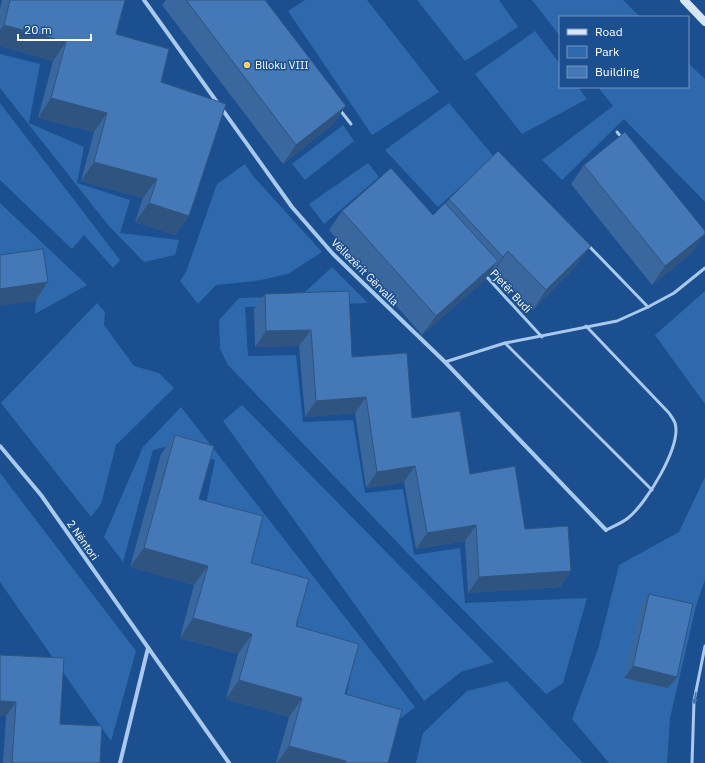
<svg xmlns="http://www.w3.org/2000/svg" width="705" height="763" font-family="'IBM Plex Sans',sans-serif">
<style>
.green{fill:#2e69ad}
.lines{fill:none;stroke-linecap:round;stroke-linejoin:round}
.lane{stroke:#a9c9ee;stroke-width:3}
.street{stroke:#a9c9ee;stroke-width:4}
.secondary{stroke:#d6e6fa;stroke-width:8}
.wall{fill:#3a679d}
.shaded-wall{fill:#305480}
.building{fill:#4478b7;stroke:#305480}
.oneway{fill:#4674ac}
.poi-dot{fill:#ffd166;stroke:#1b4f8f;stroke-width:1.5}
.labels{text-anchor:middle;stroke-width:3;stroke-linejoin:round;paint-order:stroke}
.poi-label{font-size:11px;fill:#fff;stroke:#1b4f8f;text-anchor:start}
.street-label{font-size:11px;fill:#fff;stroke:#1b4f8f}
</style>
<rect width="100%" height="100%" fill="#1b4f8f"/>
<g class="green">
<path d="M305,0H367L439,92L372,135L288,11Z"/>
<path d="M417,0H499L518,27L465,61Z"/>
<path d="M532,0H623L640,17H560V36Z"/>
<path d="M535,31L560,64V87H578L587,99L522,134L475,74Z"/>
<path d="M0,54L40,64L29,123L84,147L77,183L130,200L120,233L179,240L175,255L144,262L108,225L0,88Z"/>
<path d="M688,63L705,79V202L624,119L562,180L542,160L613,106L598,87H688Z"/>
<path d="M0,103L120,260L113,268L84,235L72,249L0,180Z"/>
<path d="M449,103L494,157L438,207L385,150Z"/>
<path d="M343,125L354,141L305,180L292,164Z"/>
<path d="M368,163L379,177L324,224L309,204Z"/>
<path d="M245,164L253,176L322,252L288,274L256,281L216,285L198,304L180,281L186,272L217,184Z"/>
<path d="M0,203L87,285L35,314L40,257H0Z"/>
<path d="M332,267L368,303L245,307L248,356L296,355L303,422L353,420L365,493L403,489L414,555L460,548L465,603L587,598L563,683L546,694L416,562L228,365L220,349L219,320L239,298L270,297L305,292Z"/>
<path d="M705,291V404L655,335Z"/>
<path d="M97,303L105,312L104,325L134,366L159,373L174,388L116,445L101,504L91,517L1,403Z"/>
<path d="M242,405L494,662L461,672L424,701L223,421Z"/>
<path d="M181,407L415,707L396,722L343,711L354,658L294,643L303,592L248,576L204,514L215,460L175,445L173,448L165,447L153,450L123,562L104,537L143,447Z"/>
<path d="M0,473L136,651L111,741L0,582Z"/>
<path d="M705,477V580L696,606L670,718L667,763H609L572,719L598,649L619,565L679,532Z"/>
<path d="M507,681L583,763H416L423,733L467,691Z"/>
</g>
<g class="lines">
<g class="lane">
<path d="M340,110L351,124"/>
<path d="M617,132L622,138"/>
<path d="M588,245L648,307"/>
<path d="M485,275L542,337"/>
<path d="M586,326L669,413C671,416 674,420 675,423C682,446 646,504 628,518C622,523 614,526 606,530"/>
<path d="M505,343L652,490"/>
<path d="M445,362L505,343L617,321L648,307L674,293L705,268"/>
<path d="M692,763L694,701L705,646"/>
</g>
<g class="street">
<path d="M144,0L292,207L333,254L445,362L606,530"/>
<path d="M0,446L41,495L229,763"/>
<path d="M120,763L148,648"/>
</g>
<path class="secondary" d="M684,0L705,22"/>
</g>
<g class="wall">
<path d="M2,0H125L116,34L161,82L189,216L175,235L135,222L143,198L81,181L94,132L38,118L53,61L0,46V9Z"/>
<path d="M166,0H265L346,106L332,125L283,164L162,5Z"/>
<path d="M584,165L693,252L652,285L571,184Z"/>
<path d="M449,199L577,265L533,310L495,270L489,276L488,275L485,280L422,335L329,230L342,211L433,215L445,204Z"/>
<path d="M265,294L352,357L412,418L525,529L571,571L560,587L468,593L465,541L416,549L404,482L366,488L355,413L305,417L299,346L255,347L254,309Z"/>
<path d="M175,435L199,499L251,563L345,694L388,763H276L289,717L226,699L238,654L180,638L194,585L130,567L161,454Z"/>
<path d="M649,594L677,677L668,688L624,678L641,605Z"/>
<path d="M0,655L60,724L100,763H3L6,716Z"/>
</g>
<g class="shaded-wall">
<path d="M4,25L66,42L53,61L0,46V30Z"/>
<path d="M51,98L107,113L94,132L38,118Z"/>
<path d="M346,106L332,125L283,164L296,145Z"/>
<path d="M94,162L157,179L143,198L81,181Z"/>
<path d="M149,203L189,216L175,235L135,222Z"/>
<path d="M705,234L693,252L652,285L665,266Z"/>
<path d="M591,246L577,265L533,310L546,290Z"/>
<path d="M508,251L495,270L489,276L503,257Z"/>
<path d="M498,261L485,280L422,335L436,316Z"/>
<path d="M48,282L35,301L0,306V289Z"/>
<path d="M311,330L299,346L255,347L266,331Z"/>
<path d="M366,397L355,413L305,417L316,401Z"/>
<path d="M415,466L404,482L366,488L377,472Z"/>
<path d="M476,525L465,541L416,549L427,533Z"/>
<path d="M144,548L208,566L194,585L130,567Z"/>
<path d="M571,571L560,587L468,593L479,577Z"/>
<path d="M193,618L252,634L238,654L180,638Z"/>
<path d="M633,666L677,677L668,688L624,678Z"/>
<path d="M239,680L302,698L289,717L226,699Z"/>
<path d="M0,701L16,702L6,716H0Z"/>
<path d="M289,746L346,761L345,763H277Z"/>
</g>
<g class="building">
<path d="M10,0H125L116,34L169,49L161,82L226,104L189,216L149,203L157,179L94,162L107,113L51,98L66,42L4,25Z"/>
<path d="M186,0H265L346,106L296,145Z"/>
<path d="M625,132L705,231V234L665,266L584,165Z"/>
<path d="M498,151L591,246L546,290L508,251L503,257L449,199Z"/>
<path d="M391,168L433,215L445,203L498,261L436,316L342,211Z"/>
<path d="M43,249L48,282L0,289V255Z"/>
<path d="M349,291L352,357L407,353L412,418L460,411L470,474L515,466L525,529L568,526L571,571L479,577L476,525L427,533L415,466L377,472L366,397L316,401L311,330L266,331L265,294Z"/>
<path d="M175,435L214,446L199,499L263,516L251,563L309,579L296,626L359,644L345,694L402,710L388,763H346V761L289,746L302,698L239,680L252,634L193,618L208,566L144,548Z"/>
<path d="M649,594L693,604L677,677L633,666Z"/>
<path d="M0,655L64,658L60,724L102,726L100,763H12L16,702L0,701Z"/>
</g>
<defs><path id="oneway-solid" d="M-6-.8H1V-3.2L6.5 0L1 3.2V.8H-6Z"/></defs>
<use class="oneway" href="#oneway-solid" transform="translate(695 698) rotate(99)"/>
<circle class="poi-dot" cx="247" cy="65" r="4"/>
<g class="labels">
<g class="poi-label">
<text x="255" y="69">Blloku VIII</text>
</g>
<g class="street-label">
<text transform="translate(365 272) rotate(45)" y="4">Vëllezërit Gërvalla</text>
<text transform="translate(511 291) rotate(47)" y="4">Pjetër Budi</text>
<text transform="translate(83 540) rotate(55)" y="4">2 Nëntori</text>
</g>
</g>
<rect x="559" y="16" width="130" height="72" fill="#1b4f8f" stroke="#7695bc"/>
<rect x="567" y="29" width="20" height="6" fill="#d6e6fa" stroke="#7695bc"/>
<text x="595" y="36" font-size="12" fill="#ffffff">Road</text>
<rect x="567" y="46" width="20" height="12" fill="#2e69ad" stroke="#7695bc"/>
<text x="595" y="56" font-size="12" fill="#ffffff">Park</text>
<rect x="567" y="66" width="20" height="12" fill="#4478b7" stroke="#7695bc"/>
<text x="595" y="76" font-size="12" fill="#ffffff">Building</text>
<path d="M18 34v6h73v-6" fill="none" stroke="#ffffff" stroke-width="2"/>
<text x="24" y="34" font-size="12" fill="#ffffff" stroke="#1b4f8f" stroke-width="3" paint-order="stroke">20 m</text>
</svg>
